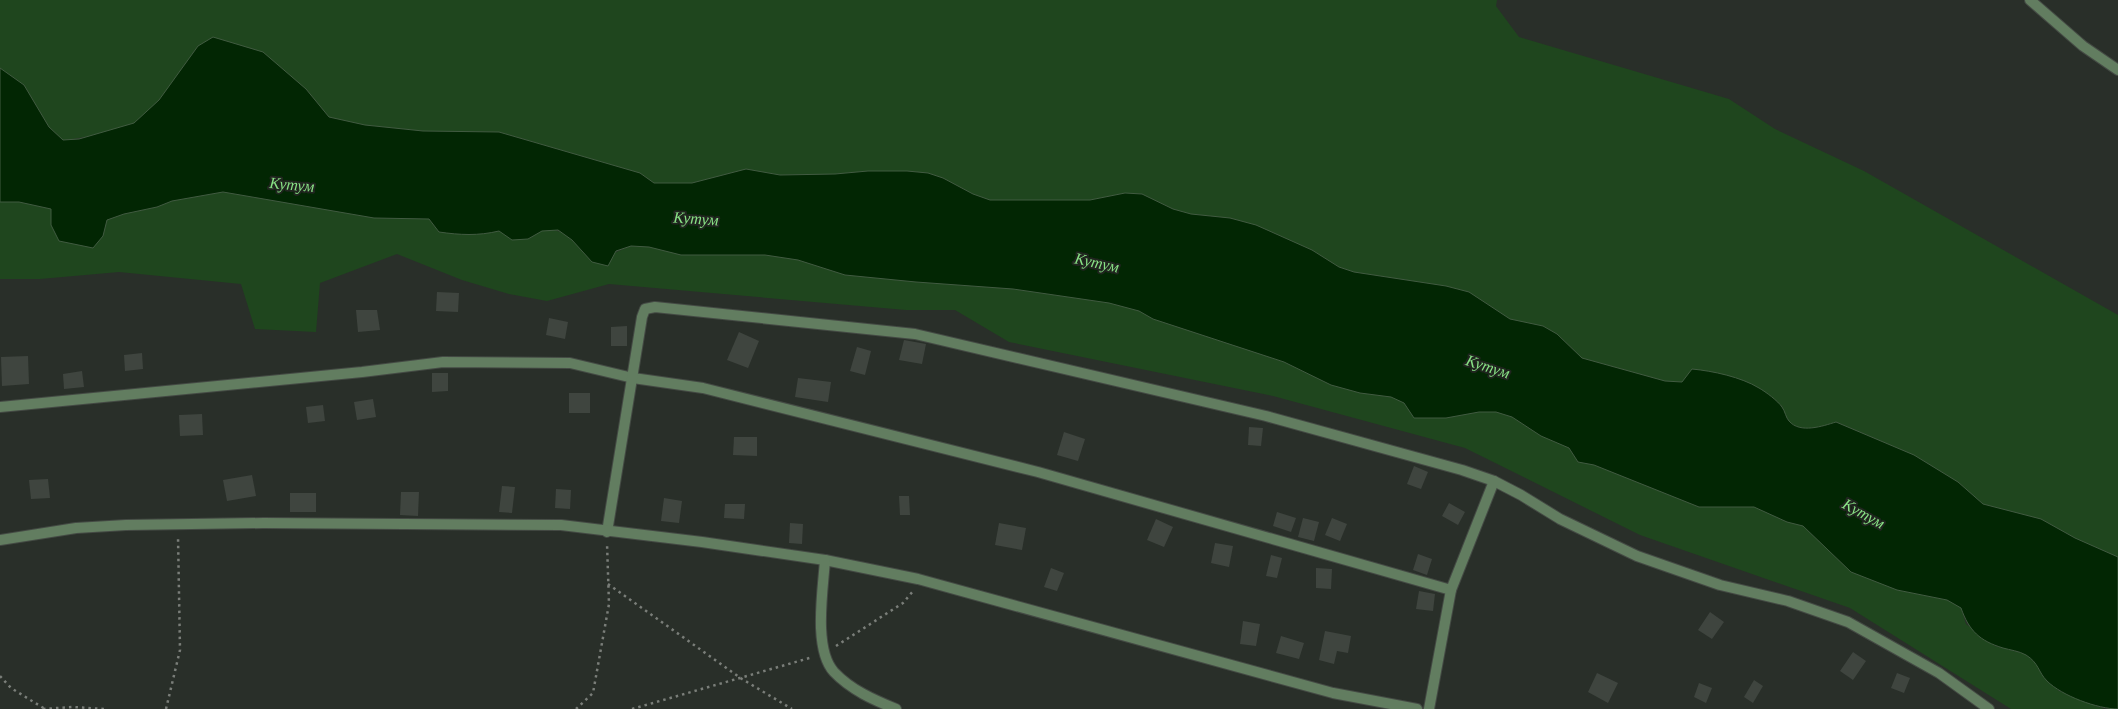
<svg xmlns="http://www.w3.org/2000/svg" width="2118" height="709" font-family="'Times New Roman',serif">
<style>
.green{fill:#1f461e}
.water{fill:#022603;stroke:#415b41}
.building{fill:#3f453f}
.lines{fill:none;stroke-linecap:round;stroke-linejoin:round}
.street-casing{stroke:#444a44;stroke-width:12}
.path{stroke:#7a7e79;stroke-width:2.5;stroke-dasharray:2.5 4;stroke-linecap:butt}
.street{stroke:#627d60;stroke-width:10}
.labels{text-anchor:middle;stroke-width:4;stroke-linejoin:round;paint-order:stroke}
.water-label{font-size:16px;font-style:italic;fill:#88e185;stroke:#20251f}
</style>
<rect width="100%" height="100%" fill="#292f29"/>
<g class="green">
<path d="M0,0H1497L1496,6L1519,37L1729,99L1775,129L1864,171L2118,315V557L2075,538L2041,519L1983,504L1958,482L1914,455L1837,422C1823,426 1800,434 1789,421C1786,418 1784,411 1782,406L1682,382L1665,381L1582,358L1557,334L1543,326L1510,319L1469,292L1446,286L1354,272L1339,267L1312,250L1256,225L1230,218L1191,214L1173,209L1142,194L1125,193L1090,200H990L973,194L943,178L928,173L907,171H868L835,174L780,175L746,169L693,183H654L640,173L499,132L423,131L365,125L329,117L306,89L198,46C183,67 156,111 134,123C120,130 79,139 63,140L49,127L24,85L0,68Z"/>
<path d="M223,192L374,218L429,219L439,232L458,234H483L499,231L528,239C532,237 537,233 541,231C563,223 579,248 592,262L631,246L649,247L681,255H765L798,260L845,275L916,282L1013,289L1109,303L1139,311L1153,319L1284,362L1331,385L1360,393L1391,397L1404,403L1414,418H1446L1479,412H1496L1512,417L1541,436L1569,448L1578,462L1594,465L1699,507H1754L1787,522L1803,526L1851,572L1897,590L1947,600L1961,608L1966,624L1995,646L2025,654L2038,664L2046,680L2059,691L2104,709H2011L1850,608L1640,535L1465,448L1273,396L1009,342L955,310H906L609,284L547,301L509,294L462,280L397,254L320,283L316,332L255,329L241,284L119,272L40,279H0V202H19L51,209V225L103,236L107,220L124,214L157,207L172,201Z"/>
</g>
<path class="water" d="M213,37L263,52L306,89L329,117L365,125L423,131L499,132L640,173L654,183H692L746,169L780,175L835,174L868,171H907L928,173L943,178L973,194L990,200H1090L1125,193L1142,194L1173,209L1191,214L1230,218L1256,225L1312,250L1339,267L1354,272L1446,286L1469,292L1510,319L1543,326L1557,334L1582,358L1665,381L1682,382L1692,369C1713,371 1741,377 1759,388C1766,392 1778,401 1782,407C1785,411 1786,418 1789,421C1800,434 1823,426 1836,422L1914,455L1958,482L1983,504L2041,519L2075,538L2118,557V709C2098,709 2062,696 2047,681C2038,672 2039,663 2026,655C2019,651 2010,650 2003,648C1980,641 1969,631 1961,608L1947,600L1897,590L1851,572L1803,526L1787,522L1754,507H1699L1594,465L1578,462L1569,448L1541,436L1512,417L1496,412H1479L1446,418H1414L1404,403L1391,397L1360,393L1331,385L1284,362L1153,319L1139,311L1109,303L1013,289L916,282L845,275L798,260L765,255H681L649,247L631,246L616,251L608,266L592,262L572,240L558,230L542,231L528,239L512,240L499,231C478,236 460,235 439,232L429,219L374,218L223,192L172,201L157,207L124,214L107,220L103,236L93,248L59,241L51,225V209L19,202H0V68L24,85L49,127L63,140L79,139L134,123L159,100L198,46Z"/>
<g class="building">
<path d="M437,292L459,293L458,312L436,311Z"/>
<path d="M356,310H377L380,330L358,332Z"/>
<path d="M549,318L568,322L565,339L546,335Z"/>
<path d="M627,326V346H611V327Z"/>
<path d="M739,332L759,341L748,368L727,360Z"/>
<path d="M904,340L926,344L922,364L899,360Z"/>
<path d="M857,347L871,351L865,375L850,371Z"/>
<path d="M142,353L143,369L125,371L124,355Z"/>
<path d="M28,356L29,384L2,386L1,357Z"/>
<path d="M82,371L84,387L64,389L63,374Z"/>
<path d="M432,373H448V391L432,392Z"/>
<path d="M798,378L831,382L828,402L795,397Z"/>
<rect x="569" y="393" width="21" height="20"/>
<path d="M373,399L376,417L357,420L354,402Z"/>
<path d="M323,405L325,421L308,423L306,407Z"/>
<path d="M202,414L203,435L180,436L179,415Z"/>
<path d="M1249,427L1263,428L1261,446L1248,445Z"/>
<path d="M1064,432L1085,439L1078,461L1057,455Z"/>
<path d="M734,437H757V456L733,455Z"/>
<path d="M1414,466L1428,472L1421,489L1407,484Z"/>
<path d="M252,475L256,496L227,501L223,480Z"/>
<path d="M48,479L50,498L31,499L29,480Z"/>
<path d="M502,486L515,487L512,513L499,512Z"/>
<path d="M556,489L571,490L570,509L555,508Z"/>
<path d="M401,492H419L418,516L400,515Z"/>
<rect x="290" y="493" width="26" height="19"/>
<path d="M899,496H909L910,515H900Z"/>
<path d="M664,498L682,501L679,523L661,521Z"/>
<path d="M1449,503L1465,512L1458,525L1442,516Z"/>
<path d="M725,504H745L744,519L724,518Z"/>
<path d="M1277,512L1296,518L1291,532L1273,526Z"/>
<path d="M1303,518L1319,522L1314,541L1298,537Z"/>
<path d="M1332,518L1347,524L1340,541L1325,535Z"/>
<path d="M1156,519L1173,527L1164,547L1147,540Z"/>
<path d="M790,523L803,524L802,544L789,543Z"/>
<path d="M999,523L1026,528L1022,550L995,545Z"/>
<path d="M1215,543L1233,546L1229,567L1211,563Z"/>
<path d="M1418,554L1432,559L1427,575L1413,570Z"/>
<path d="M1271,555L1282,558L1277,578L1266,576Z"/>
<path d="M1051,568L1064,573L1057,591L1044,587Z"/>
<path d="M1316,568L1332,569L1331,589L1316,588Z"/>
<path d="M1419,591L1435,594L1433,611L1416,609Z"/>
<path d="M1710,612L1724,622L1712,639L1698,630Z"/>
<path d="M1243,621L1260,624L1256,646L1240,644Z"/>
<path d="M1325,631L1351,636L1348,653L1337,651L1334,664L1319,660Z"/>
<path d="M1281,636L1304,643L1299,659L1276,653Z"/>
<path d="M1853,652L1866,661L1853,680L1840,671Z"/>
<path d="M1597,673L1618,683L1608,703L1588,692Z"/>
<path d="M1897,673L1910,678L1904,693L1891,688Z"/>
<path d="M1754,680L1763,686L1753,703L1744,697Z"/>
<path d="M1699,683L1712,688L1706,703L1694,697Z"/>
</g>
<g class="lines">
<defs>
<g id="street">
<path d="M2030,0L2083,46L2118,70"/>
<path d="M0,407L362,372L443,362L570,363L633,378L703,388L1038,472L1451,590"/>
<path d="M607,532L642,317L645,309L655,307L915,334L1266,416L1462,470L1494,481L1521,495L1560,519L1637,556L1720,585L1788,601L1848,622L1939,673L1989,709"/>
<path d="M0,540L76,528L126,525L263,523L561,525L702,542L825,560L918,579L1333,693L1417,709"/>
<path d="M825,560C823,590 813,649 834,672C851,690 874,700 896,709"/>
<path d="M1429,709L1451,590L1494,481"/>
</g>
</defs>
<use href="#street" class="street-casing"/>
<g class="path">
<path d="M608,584L742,679L792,709"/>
<path d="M836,646L903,603L914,590"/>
<path d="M0,676L11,688L45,709"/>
<path d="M43,709L72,707L105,709"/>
<path d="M166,709L180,650L178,536"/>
<path d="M576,709L593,693L609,604L607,543"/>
<path d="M632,709L813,657"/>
</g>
<use href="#street" class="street"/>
</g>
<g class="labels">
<g class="water-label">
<text transform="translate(292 184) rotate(5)" y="6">Кутум</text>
<text transform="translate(696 218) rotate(4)" y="6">Кутум</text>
<text transform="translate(1097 262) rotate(12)" y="6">Кутум</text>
<text transform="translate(1488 366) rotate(18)" y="6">Кутум</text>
<text transform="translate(1864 513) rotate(29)" y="6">Кутум</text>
</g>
</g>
</svg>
